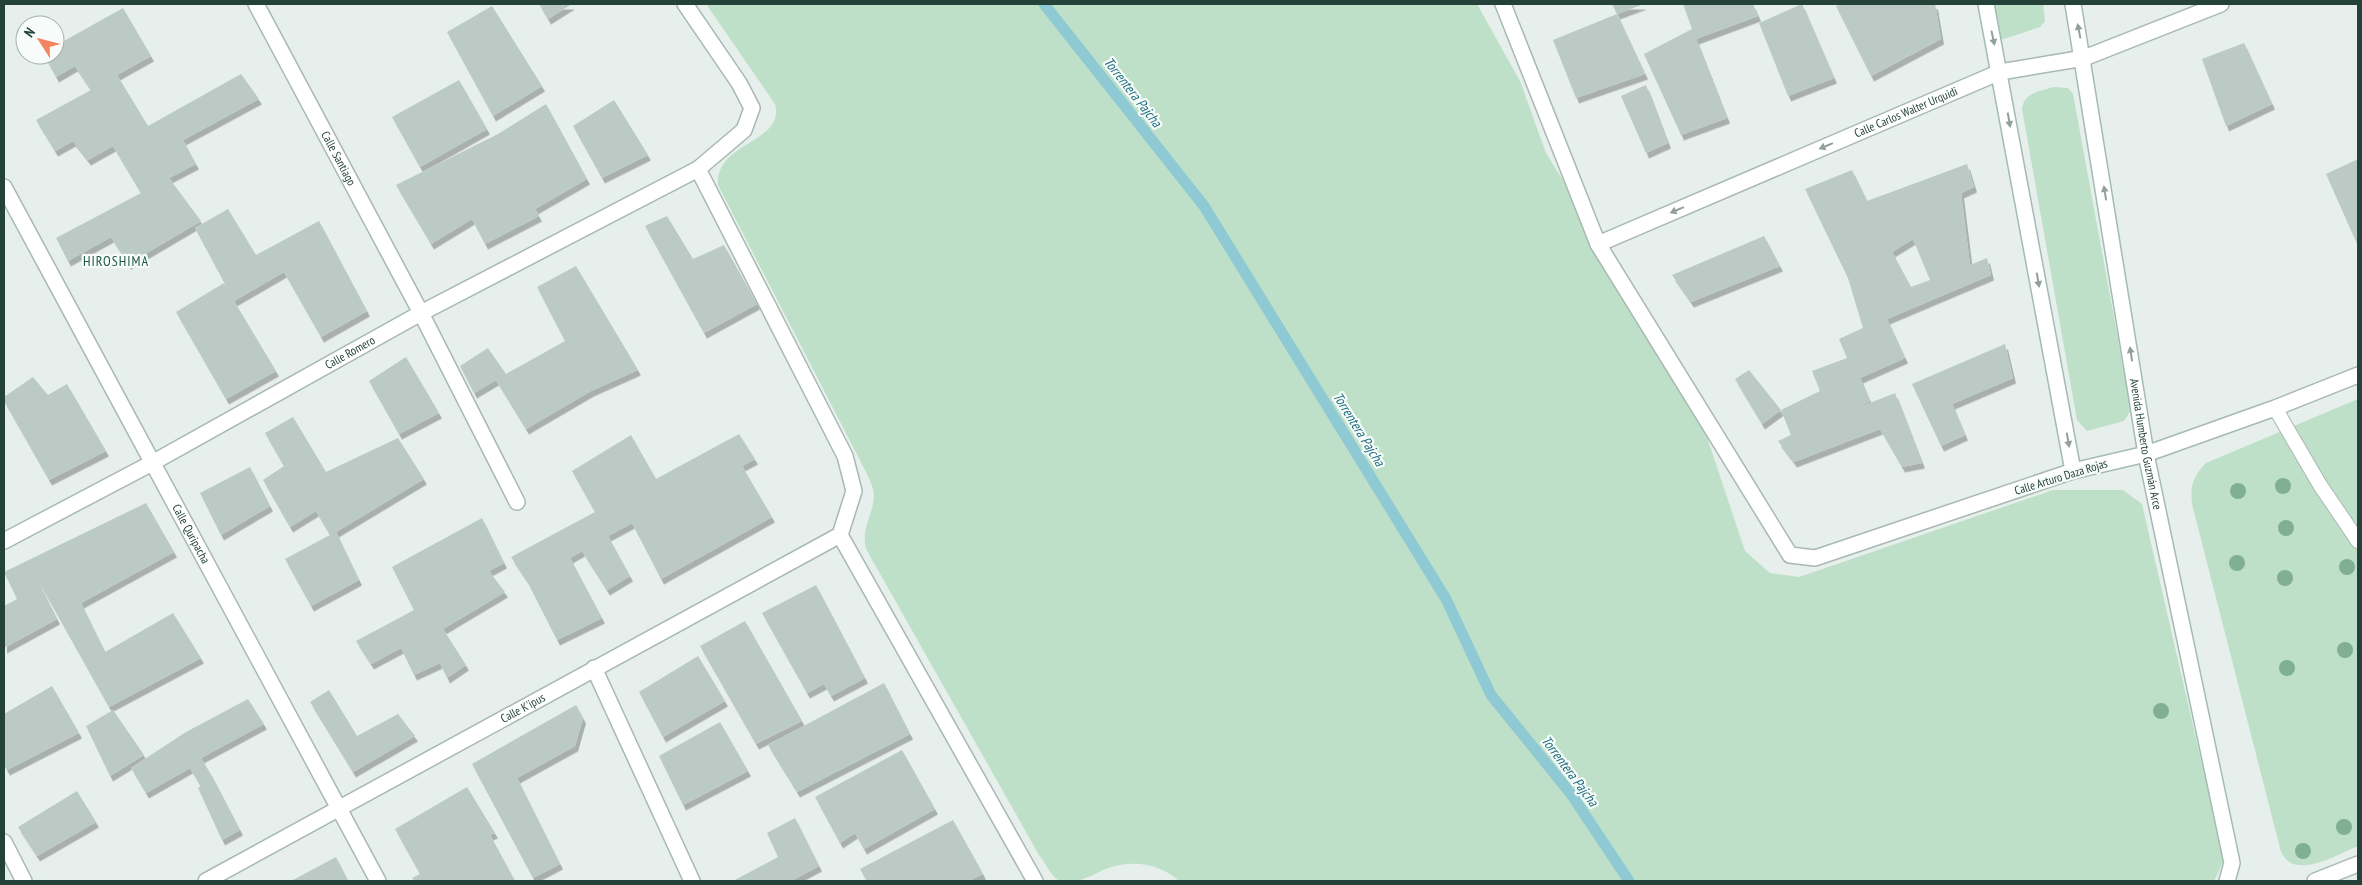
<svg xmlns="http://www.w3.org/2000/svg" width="2362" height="885" font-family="'PT Sans Narrow',sans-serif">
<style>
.green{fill:#bfe0c8}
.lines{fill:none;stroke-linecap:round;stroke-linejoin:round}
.stream{stroke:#8ec9d4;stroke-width:11}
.building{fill:#bbcac4;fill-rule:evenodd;filter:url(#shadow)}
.lane-casing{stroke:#a8b8b2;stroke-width:16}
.street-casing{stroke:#a8b8b2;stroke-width:18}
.secondary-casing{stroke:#a4bbb3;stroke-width:18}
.lane{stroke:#fff;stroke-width:14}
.street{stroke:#fff;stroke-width:15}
.secondary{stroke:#fff;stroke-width:15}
.tree{fill:#80af93}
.oneway{fill:#92a09c}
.labels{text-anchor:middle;stroke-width:4.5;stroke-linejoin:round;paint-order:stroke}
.street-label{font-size:12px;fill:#24423a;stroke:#f7fbf9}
.water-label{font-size:14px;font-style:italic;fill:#1c6f80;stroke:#f7fbf9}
.neighbourhood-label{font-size:14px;letter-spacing:1px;fill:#1f5548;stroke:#f7fbf9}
</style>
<defs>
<filter id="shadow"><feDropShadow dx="3" dy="5.5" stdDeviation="0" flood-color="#0004"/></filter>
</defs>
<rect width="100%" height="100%" fill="#e6efeb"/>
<g class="green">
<path d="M706,4H1477L1520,81L1546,153L1592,227L1705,431L1745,551L1770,573L1799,577L2053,490H2123L2142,504L2224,860L2214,881H1179C1157,861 1125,859 1099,872C1087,878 1073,885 1058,880C1051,876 1045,862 1039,855L866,549C861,526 873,517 874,495C874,488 869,479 866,472L718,185C715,141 786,143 775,104Z"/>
<path d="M1987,4H2043L2045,21L2040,27L2004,39L1998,38Z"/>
<path d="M2054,87L2068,88L2073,94L2131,410L2124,421L2087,431L2077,420L2022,109C2024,92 2041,91 2054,87Z"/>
<path d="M2358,399V846C2336,855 2295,881 2281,852L2192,504C2190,486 2193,476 2206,463Z"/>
</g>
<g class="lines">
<path class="stream" d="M1044,4L1204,206L1446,599L1491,695L1571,794L1629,881"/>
</g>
<g class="building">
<path d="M539,4H572L548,19Z"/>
<path d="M1612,4H1644L1617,14Z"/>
<path d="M1683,4H1753L1758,16L1696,39L1727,118L1681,135L1644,54L1692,29Z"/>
<path d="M1802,4L1834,78L1788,96L1759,23Z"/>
<path d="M1841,4H1935L1941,39L1871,76L1836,6Z"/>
<path d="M492,6L542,86L493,116L447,32Z"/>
<path d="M123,8L151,56L117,75L148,126L241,74L259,99L183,140L196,164L169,178L201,221L128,264L111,237L68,261L56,238L141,193L113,146L88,160L73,141L55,151L36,120L91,90L75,66L56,77L44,55H55V46Z"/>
<path d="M1617,14L1645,74L1576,98L1553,40Z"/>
<path d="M2244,43L2272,104L2226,126L2202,59Z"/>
<path d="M459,80L487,129L420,167L392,117Z"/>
<path d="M1646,85L1668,143L1646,153L1621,96Z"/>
<path d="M614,100L648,155L602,178L573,126Z"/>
<path d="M546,104L587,179L535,209L539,216L485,244L472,219L431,244L396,185L498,134Z"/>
<path d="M2358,159V246L2326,174Z"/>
<path d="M1967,164L1974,187L1961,193L1970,265L1987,258L1991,275L1887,319L1905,358L1860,378L1870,401L1845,413L1895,393L1922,463L1902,467L1880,429L1794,462L1778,441L1791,435L1781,410L1820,391L1812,371L1847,358L1839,339L1863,328L1848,278L1805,189L1852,170L1867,201ZM1913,239L1930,280L1911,287L1892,252Z"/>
<path d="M228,209L256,255L319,221L367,311L321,337L284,272L234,301L276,371L226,399L176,312L224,283L231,295L195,228Z"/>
<path d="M667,216L693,259L724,245L757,304L704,333L645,226Z"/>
<path d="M1764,236L1780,266L1691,302L1672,275Z"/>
<path d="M576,266L638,370L591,391L526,429L496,380L474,393L460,366L488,348L506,374L565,341L537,287Z"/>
<path d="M2005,344L2013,378L1952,404L1965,435L1941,446L1912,384Z"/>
<path d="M406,357L439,413L399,434L369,381Z"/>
<path d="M1749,370L1781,410L1762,424L1735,379Z"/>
<path d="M33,377L48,395L67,384L106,451L49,480L4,401V397Z"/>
<path d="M293,417L326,472L398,438L424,479L336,532L359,580L311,606L285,559L330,535L316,511L290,527L263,480L284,466L265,433Z"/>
<path d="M739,434L755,459L742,466L772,517L661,579L632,523L608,536L630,576L607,590L582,551L570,558L602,618L557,640L527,581L511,557L595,512L572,471L631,435L656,479Z"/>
<path d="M250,467L270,506L221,535L200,493Z"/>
<path d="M146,503L174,552L81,603L105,652L173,613L201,658L109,707L34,573L57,619L4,648V606L17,599L4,572Z"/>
<path d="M482,518L504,563L489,571L505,592L443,629L466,665L447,678L440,663L414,675L401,648L371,664L356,641L414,610L392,567Z"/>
<path d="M816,585L865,678L831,696L824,684L807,693L762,613Z"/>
<path d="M745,621L802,721L756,744L700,646Z"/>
<path d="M698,656L725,701L663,737L639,692Z"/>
<path d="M884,683L910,734L797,792L768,745Z"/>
<path d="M52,686L79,733L7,770L4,765V714Z"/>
<path d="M329,690L357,736L398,714L415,736L353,772L310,702Z"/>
<path d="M248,699L264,724L201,758L213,778L240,830L222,840L198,788L213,778L200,785L190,768L146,793L131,768L186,732Z"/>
<path d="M576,705L583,718L575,746L517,778L560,864L533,878L472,764Z"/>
<path d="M113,710L144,755L110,776L86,726Z"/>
<path d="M720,722L748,771L683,805L659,756Z"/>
<path d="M902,750L935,809L864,849L855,833L840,843L815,797Z"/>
<path d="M467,787L495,833L490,835L515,881H414L412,878L420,874L395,829Z"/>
<path d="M77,791L96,822L37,856L18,827Z"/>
<path d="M795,818L819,866L791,881H733L778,857L767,833Z"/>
<path d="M953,820L983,874L969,881H867L860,869Z"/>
<path d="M336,857L348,881H291Z"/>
</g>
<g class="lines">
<defs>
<path id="lane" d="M2275,408L2320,485L2358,541"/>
<g id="street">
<path id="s1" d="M256,4L421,313L517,502"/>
<path d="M685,4L739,83L752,108L744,130L698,169L845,456L854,491L840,535L1035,881"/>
<path d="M1503,4L1598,244L1790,555L1815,558L2073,471"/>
<path id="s2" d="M4,187L378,881"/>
<path id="s3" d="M1598,244L2000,72L2084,58L2221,4"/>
<path d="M2146,454L2275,408L2358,375"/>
<path id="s4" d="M4,541L152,463L421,313L698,169"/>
<path d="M594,668L692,881"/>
<path d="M4,842L24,881"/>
<path id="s5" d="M206,881L840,535"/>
<path d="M2315,881L2358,864"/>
</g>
<g id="secondary">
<path d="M1986,4L2073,471L2146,454"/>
<path id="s6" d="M2073,4L2146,454L2232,863L2227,881"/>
</g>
</defs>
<use href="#lane" class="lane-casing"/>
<use href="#street" class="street-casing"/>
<use href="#secondary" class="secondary-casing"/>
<use href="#lane" class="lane"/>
<use href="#street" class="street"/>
<use href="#secondary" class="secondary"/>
</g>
<g class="tree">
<circle cx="2283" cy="486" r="8"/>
<circle cx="2238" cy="491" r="8"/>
<circle cx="2286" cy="528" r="8"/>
<circle cx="2237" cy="563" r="8"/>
<circle cx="2347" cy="567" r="8"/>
<circle cx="2285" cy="578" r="8"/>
<circle cx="2345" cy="650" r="8"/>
<circle cx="2287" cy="668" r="8"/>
<circle cx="2161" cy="711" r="8"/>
<circle cx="2344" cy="827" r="8"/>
<circle cx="2303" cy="851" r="8"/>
</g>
<defs><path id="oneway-solid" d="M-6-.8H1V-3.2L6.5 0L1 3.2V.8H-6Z" transform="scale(1.25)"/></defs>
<g class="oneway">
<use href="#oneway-solid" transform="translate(2079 31) rotate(-101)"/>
<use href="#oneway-solid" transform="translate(1993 38) rotate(78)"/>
<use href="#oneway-solid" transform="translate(2009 120) rotate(80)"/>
<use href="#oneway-solid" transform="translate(1826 146) rotate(157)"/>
<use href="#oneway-solid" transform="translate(2105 193) rotate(-99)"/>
<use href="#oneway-solid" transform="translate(1677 210) rotate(157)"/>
<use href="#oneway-solid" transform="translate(2038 280) rotate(80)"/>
<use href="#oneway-solid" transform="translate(2131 354) rotate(-99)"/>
<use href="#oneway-solid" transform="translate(2068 440) rotate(80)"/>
</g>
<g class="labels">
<g class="street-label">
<text dy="4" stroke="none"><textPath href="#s3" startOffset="335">Calle Carlos Walter Urquidi</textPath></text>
<text dy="4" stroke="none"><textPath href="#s1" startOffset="175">Calle Santiago</textPath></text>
<text dy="4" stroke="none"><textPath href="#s4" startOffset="394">Calle Romero</textPath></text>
<text dy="4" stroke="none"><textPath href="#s6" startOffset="446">Avenida Humberto Guzmán Arce</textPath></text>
<text transform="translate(2061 477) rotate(-17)" y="4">Calle Arturo Daza Rojas</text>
<text dy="4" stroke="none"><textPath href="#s2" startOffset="394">Calle Quripacha</textPath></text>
<text dy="4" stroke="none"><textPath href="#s5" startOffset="361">Calle K'ipus</textPath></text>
</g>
<g class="water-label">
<text transform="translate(1133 92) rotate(52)" y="5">Torrentera Pajcha</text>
<text transform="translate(1359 429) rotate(58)" y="5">Torrentera Pajcha</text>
<text transform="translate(1570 771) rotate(53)" y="5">Torrentera Pajcha</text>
</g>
<g class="neighbourhood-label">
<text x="116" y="266">HIROSHIMA</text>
</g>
</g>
<rect width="2362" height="885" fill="none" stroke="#24423a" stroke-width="10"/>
<g transform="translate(40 40) rotate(306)"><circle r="24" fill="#f7fbf9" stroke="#a3b1ad"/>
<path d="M0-4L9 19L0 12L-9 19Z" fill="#f4845f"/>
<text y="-8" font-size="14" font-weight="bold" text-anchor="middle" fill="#24423a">N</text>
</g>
</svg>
